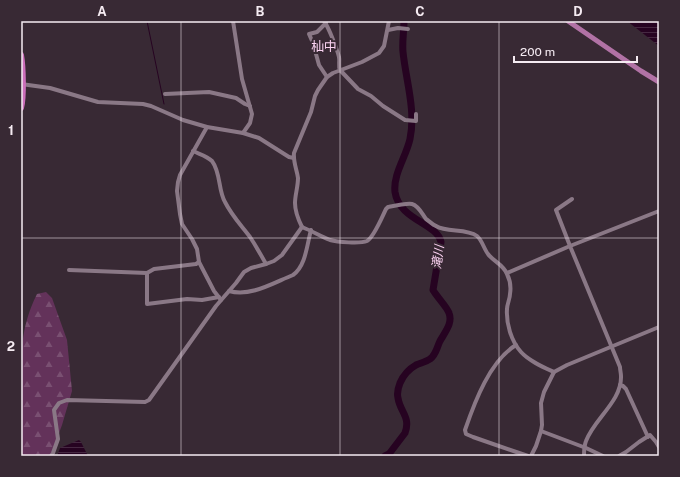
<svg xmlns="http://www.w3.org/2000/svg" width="680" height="477" font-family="'Public Sans','Noto Sans JP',sans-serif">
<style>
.forest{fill:url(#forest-firs)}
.water{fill:url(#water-rules)}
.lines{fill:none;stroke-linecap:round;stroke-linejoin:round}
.stream{stroke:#260321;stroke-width:1}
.river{stroke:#260321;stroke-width:7}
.minor{stroke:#8a7886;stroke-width:4}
.major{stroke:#b172a5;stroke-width:5}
.highway{stroke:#cb6eba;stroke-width:6}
.grid{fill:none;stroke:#f5ebf2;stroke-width:1;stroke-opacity:0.55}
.labels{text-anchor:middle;stroke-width:4;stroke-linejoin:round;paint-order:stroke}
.water-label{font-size:12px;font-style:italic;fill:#fed4f4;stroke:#382934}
.quarter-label{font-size:13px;fill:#fbd3f2;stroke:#382934}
.neatline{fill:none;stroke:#f5ebf2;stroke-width:1.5}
.grid-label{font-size:13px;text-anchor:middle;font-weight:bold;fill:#f5ebf2}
</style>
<defs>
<pattern id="forest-firs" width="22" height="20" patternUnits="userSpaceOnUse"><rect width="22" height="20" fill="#63325a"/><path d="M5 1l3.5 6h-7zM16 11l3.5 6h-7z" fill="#7a5072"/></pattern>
<pattern id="water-rules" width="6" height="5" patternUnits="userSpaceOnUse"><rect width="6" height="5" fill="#260321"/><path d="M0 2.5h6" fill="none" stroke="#462842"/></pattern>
</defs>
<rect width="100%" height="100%" fill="#382934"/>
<path class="forest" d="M46,292L52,298L67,340L72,391L62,425L52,452L53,456H21C21,434 21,413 21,391C21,355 20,328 37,294Z"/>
<g class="water">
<path d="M627,21H659V46Z"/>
<path d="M79,440L81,442L88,456H57L60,448Z"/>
</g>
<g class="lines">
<path class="stream" d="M147,21L164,104"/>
<path class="river" d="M385,456L389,454L405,433C411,417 400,412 398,398C397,394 398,388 400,383C403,376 409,369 416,365C420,363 426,362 430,359C436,355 437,347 440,341C445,332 453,323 449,313C447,307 437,297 433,290L441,242C437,223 399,220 395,192C393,174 406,157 410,139C416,110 406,81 403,52C402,42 404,31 404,21"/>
<g class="minor">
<path d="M233,21L242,79L252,114L250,123L243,133"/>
<path d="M324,21C329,28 337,49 339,57C340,62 338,66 340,70L358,89L371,96L383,106L405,120L416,121V114"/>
<path d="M389,21L384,46L379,53L362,62L333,73L327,77L318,90L315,96L311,112L294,153C293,162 297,170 298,178C298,187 295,195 295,203C295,212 298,219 302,227C312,231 320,236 330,240C337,242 360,244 367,241C374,237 382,217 386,209L388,207C393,206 407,203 412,204C419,206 422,214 426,219C429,221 433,225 436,226C447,233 466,228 477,236C482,240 484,249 488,254C493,261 504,265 507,274C510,280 511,288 510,294C510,299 507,304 507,309C506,323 511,341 521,352C529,361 543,367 554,372"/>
<path d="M326,23L317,32L309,34L313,43L319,65L327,77"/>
<path d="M388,30L398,28L408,29"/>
<path d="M21,84L50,88L98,102L143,104L151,106L183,120L207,127L243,133L259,138L289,157L294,158"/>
<path d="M165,94L209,92L236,98L245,104L250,106"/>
<path d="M207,127L180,175L178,182L177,191L180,214L182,224L192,239L197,249L199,262L214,291L221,300"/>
<path d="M193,151C199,154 207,156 212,161C221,173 218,190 225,202C232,216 241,225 250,237C256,246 261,255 266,264"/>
<path d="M69,270L147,273L154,269L196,264L199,262"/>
<path d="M147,273V304L187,299L202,300L219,297"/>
<path d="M507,273L570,246L556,210L572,199"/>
<path d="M229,291C251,297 273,283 293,275C306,266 307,244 311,230"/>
<path d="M516,345C490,361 475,401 465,430L466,434L473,437L528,456"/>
<path d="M620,385L623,386L626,389L648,437"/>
<path d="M541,431L586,448L603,456"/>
<path d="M51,456L53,453L58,439L54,410L59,403L67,400L145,402L149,400L216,306L236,283L244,272L251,268L266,264L274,261L282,255L302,227"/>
<path d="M531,456L536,446L541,431L542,425L541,403L544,392L554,372L567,365L659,327"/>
<path d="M584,456C584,451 584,446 586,441C594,419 622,401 621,376C621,373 620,370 620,367L570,246L659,211"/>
<path d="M619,456L626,452L639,442L650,435L656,442L659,447"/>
</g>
<path class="major" d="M568,21L641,71L659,82"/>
<path class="highway" d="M21,55C23,66 24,97 21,108"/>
</g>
<path class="grid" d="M181,21V456M340,21V456M499,21V456M21,238H659"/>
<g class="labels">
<g class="water-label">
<text transform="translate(438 257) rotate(-83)" y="4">滝川</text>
</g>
<g class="quarter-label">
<text x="324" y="51">杣中</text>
</g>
</g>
<rect width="680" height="477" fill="none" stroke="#382934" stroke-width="44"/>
<path d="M514 56v6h123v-6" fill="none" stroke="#f5ebf2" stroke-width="2"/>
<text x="520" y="56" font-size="12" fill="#f5ebf2" stroke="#382934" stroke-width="3" paint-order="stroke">200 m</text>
<rect x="22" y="22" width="636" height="433" class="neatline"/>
<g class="grid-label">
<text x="102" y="16">A</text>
<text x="260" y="16">B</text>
<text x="420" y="16">C</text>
<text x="578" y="16">D</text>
<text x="11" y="135">1</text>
<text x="11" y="351">2</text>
</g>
</svg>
